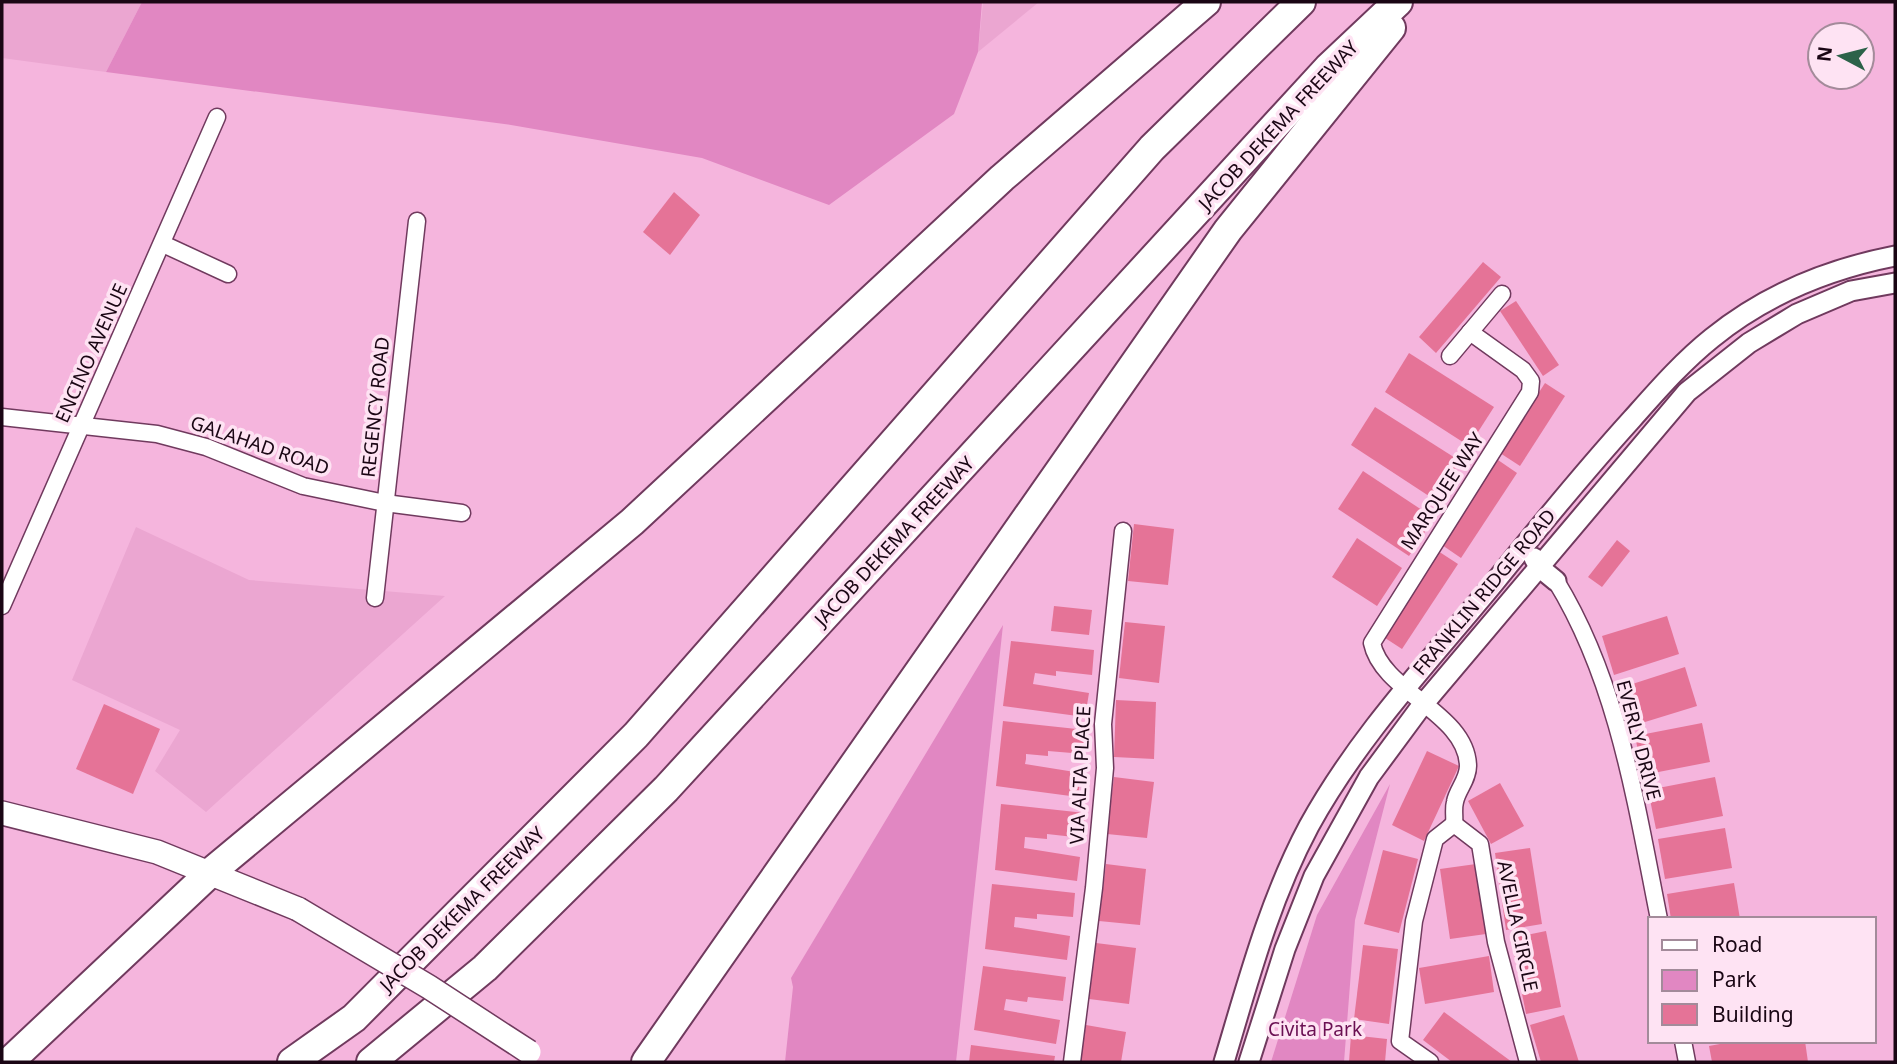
<svg xmlns="http://www.w3.org/2000/svg" width="1897" height="1064" font-family="'Noto Sans',sans-serif">
<style>
.built{fill:#eba6d1}
.green{fill:#e187c2}
.building{fill:#e57397}
.lines{fill:none;stroke-linecap:round;stroke-linejoin:round}
.minor-casing{stroke:#703a5e;stroke-width:19}
.tertiary-casing{stroke:#703a5e;stroke-width:23}
.secondary-casing{stroke:#703a5e;stroke-width:26}
.motorway-casing{stroke:#703a5e;stroke-width:32}
.minor{stroke:#fff;stroke-width:16}
.tertiary{stroke:#fff;stroke-width:19}
.secondary{stroke:#fff;stroke-width:23}
.motorway{stroke:#fff;stroke-width:28}
.secondary-bridge-casing{stroke:#703a5e;stroke-width:26;stroke-linecap:butt}
.secondary-bridge{stroke:#fff;stroke-width:23}
.labels{text-anchor:middle;stroke-width:7;stroke-linejoin:round;paint-order:stroke}
.street-label{font-size:19px;fill:#1a0614;stroke:#fee3f3}
.park-label{font-size:19px;fill:#6a0f52;stroke:#fee3f3}
</style>
<rect width="100%" height="100%" fill="#f5b5dd"/>
<g class="built">
<path d="M2,2H142L106,72L2,58Z"/>
<path d="M983,2H1039L978,52Z"/>
<path d="M136,527L249,580L445,596L206,812L155,771L180,730L72,680Z"/>
</g>
<g class="green">
<path d="M142,2H982L978,52L954,114L829,205L702,158L511,125L106,72Z"/>
<path d="M1003,625L956,1062H785L793,987L791,978Z"/>
<path d="M1390,784L1355,920L1344,1062H1271L1317,915Z"/>
</g>
<g class="building">
<path d="M674,192L700,215L670,255L643,232Z"/>
<path d="M1483,262L1501,277L1436,353L1419,337Z"/>
<path d="M1516,301L1559,365L1543,376L1500,311Z"/>
<path d="M1409,353L1494,407L1469,446L1385,392Z"/>
<path d="M1545,383L1565,396L1520,466L1500,453Z"/>
<path d="M1375,407L1460,461L1435,500L1351,445Z"/>
<path d="M1498,460L1517,473L1461,558L1442,545Z"/>
<path d="M1363,471L1434,518L1409,556L1338,509Z"/>
<path d="M1134,524L1174,529L1168,585L1128,581Z"/>
<path d="M1357,538L1402,568L1377,606L1332,577Z"/>
<path d="M1617,540L1630,551L1602,587L1588,577Z"/>
<path d="M1438,551L1458,564L1402,649L1382,636Z"/>
<path d="M1054,606L1092,610L1089,635L1051,631Z"/>
<path d="M1667,616L1679,654L1614,675L1602,636Z"/>
<path d="M1125,622L1165,626L1159,683L1119,678Z"/>
<path d="M1011,641L1094,650L1092,675L1056,671V676L1035,673L1033,684L1089,693L1085,717L1003,706Z"/>
<path d="M1685,667L1697,706L1632,726L1620,688Z"/>
<path d="M1116,700L1156,702L1154,759L1114,757Z"/>
<path d="M104,704L160,729L133,794L76,769Z"/>
<path d="M1003,721L1086,730L1084,754L1048,751V756L1026,754V759L1025,764L1081,773L1078,797L996,786Z"/>
<path d="M1702,723L1710,762L1643,775L1635,736Z"/>
<path d="M1427,751L1459,766L1424,841L1392,825Z"/>
<path d="M1114,777L1154,782L1147,838L1107,834Z"/>
<path d="M1715,777L1723,816L1656,829L1648,790Z"/>
<path d="M1500,783L1524,826L1491,844L1468,801Z"/>
<path d="M1001,804L1085,813L1083,838L1047,834V839L1025,837L1024,848L1080,857L1077,881L995,870Z"/>
<path d="M1725,828L1732,868L1665,879L1658,839Z"/>
<path d="M1530,848L1542,924L1506,930L1495,853Z"/>
<path d="M1383,850L1418,859L1399,933L1364,924Z"/>
<path d="M1106,864L1146,869L1140,925L1099,921Z"/>
<path d="M1476,864L1486,934L1450,939L1440,869Z"/>
<path d="M1734,883L1740,919H1671L1667,894Z"/>
<path d="M992,884L1075,893L1073,917L1037,914V919L1015,917L1014,927L1070,936L1067,960L985,949Z"/>
<path d="M1546,931L1561,1007L1526,1014L1511,938Z"/>
<path d="M1096,943L1136,948L1129,1004L1089,999Z"/>
<path d="M1363,945L1398,949L1389,1024L1354,1019Z"/>
<path d="M1489,956L1494,992L1425,1004L1419,968Z"/>
<path d="M983,966L1066,977L1063,1001L1028,997L1027,1002L1006,999L1005,1004L1004,1010L1060,1020L1056,1044L974,1030Z"/>
<path d="M1444,1012L1512,1062H1452L1423,1040Z"/>
<path d="M1564,1015L1579,1062H1541L1530,1025Z"/>
<path d="M1086,1025L1126,1032L1121,1062H1080Z"/>
<path d="M1351,1035L1387,1039L1385,1062H1349Z"/>
<path d="M1736,1041H1805L1808,1062H1712L1709,1046Z"/>
<path d="M971,1045L1055,1056L1054,1062H969Z"/>
</g>
<g class="lines">
<defs>
<g id="minor">
<path d="M163,244L228,274"/>
<path d="M1450,356L1502,294"/>
<path d="M2,417L157,434L206,447L303,486L385,503L462,513"/>
<path d="M1556,581C1618,682 1636,804 1659,919"/>
<path d="M375,598L417,221"/>
<path d="M2,606L217,117"/>
<path d="M1454,824C1455,817 1453,809 1455,802C1457,790 1468,780 1468,766C1467,713 1382,692 1372,643L1530,392L1531,381L1523,370L1470,332"/>
<path d="M1683,1041L1687,1062"/>
<path d="M1072,1062L1094,888L1105,768L1103,724L1123,531"/>
<path d="M1430,1062L1400,1041L1414,921L1435,839L1454,824L1480,844L1496,942L1528,1062"/>
</g>
<g id="tertiary">
<path d="M1534,558L1539,567L1556,581"/>
<path d="M1224,1062C1248,982 1269,901 1309,826C1359,735 1429,662 1494,583C1539,527 1584,472 1632,419C1657,391 1682,362 1712,338C1765,295 1829,269 1895,256"/>
<path d="M1249,1062L1285,949L1314,876L1369,777L1420,708L1687,392L1749,343L1797,314L1851,291L1895,283"/>
</g>
<path id="secondary" d="M2,813L157,852L298,909"/>
<g id="motorway">
<path d="M9,1062L211,872L632,522L1002,178L1206,2"/>
<path d="M292,1062L354,1018L636,735L1152,148L1301,2"/>
<path d="M371,1062L485,968L666,789L1328,68L1398,2"/>
<path d="M646,1062L1228,230L1391,28"/>
</g>
</defs>
<use href="#minor" class="minor-casing"/>
<use href="#tertiary" class="tertiary-casing"/>
<use href="#secondary" class="secondary-casing"/>
<use href="#motorway" class="motorway-casing"/>
<use href="#minor" class="minor"/>
<use href="#tertiary" class="tertiary"/>
<use href="#secondary" class="secondary"/>
<use href="#motorway" class="motorway"/>
<defs>
<path id="secondary-bridge" d="M298,909L429,987L529,1052"/>
</defs>
<use href="#secondary-bridge" class="secondary-bridge-casing"/>
<use href="#secondary-bridge" class="secondary-bridge"/>
</g>
<g class="labels">
<g class="street-label">
<text transform="translate(1278 125) rotate(-47)" y="7">JACOB DEKEMA FREEWAY</text>
<text transform="translate(91 353) rotate(-66)" y="7">ENCINO AVENUE</text>
<text transform="translate(375 407) rotate(-84)" y="7">REGENCY ROAD</text>
<text transform="translate(260 445) rotate(19)" y="7">GALAHAD ROAD</text>
<text transform="translate(1442 491) rotate(-57)" y="7">MARQUEE WAY</text>
<text transform="translate(894 541) rotate(-47)" y="7">JACOB DEKEMA FREEWAY</text>
<text transform="translate(1484 592) rotate(-50)" y="7">FRANKLIN RIDGE ROAD</text>
<text transform="translate(1639 740) rotate(75)" y="7">EVERLY DRIVE</text>
<text transform="translate(1080 775) rotate(-87)" y="7">VIA ALTA PLACE</text>
<text transform="translate(462 909) rotate(-45)" y="7">JACOB DEKEMA FREEWAY</text>
<text transform="translate(1518 926) rotate(78)" y="7">AVELLA CIRCLE</text>
</g>
<g class="park-label">
<text x="1315" y="1036">Civita Park</text>
</g>
</g>
<rect width="1897" height="1064" fill="none" stroke="#1a0614" stroke-width="7"/>
<rect x="1648" y="917" width="228" height="126" fill="#fee3f3" stroke="#a38b9a" stroke-width="2"/>
<rect x="1662" y="940" width="35" height="10" fill="#ffffff" stroke="#a38b9a" stroke-width="2"/>
<text x="1712" y="952" font-size="21" fill="#1a0614">Road</text>
<rect x="1662" y="970" width="35" height="21" fill="#e187c2" stroke="#a38b9a" stroke-width="2"/>
<text x="1712" y="987" font-size="21" fill="#1a0614">Park</text>
<rect x="1662" y="1004" width="35" height="21" fill="#e57397" stroke="#a38b9a" stroke-width="2"/>
<text x="1712" y="1022" font-size="21" fill="#1a0614">Building</text>
<g transform="translate(1841 56) rotate(277)"><circle r="33" fill="#fee3f3" stroke="#a38b9a" stroke-width="2"/>
<path d="M0-5L12 26L0 18L-12 26Z" fill="#2c6249"/>
<text y="-10" font-size="19" font-weight="bold" text-anchor="middle" fill="#1a0614">N</text>
</g>
</svg>
